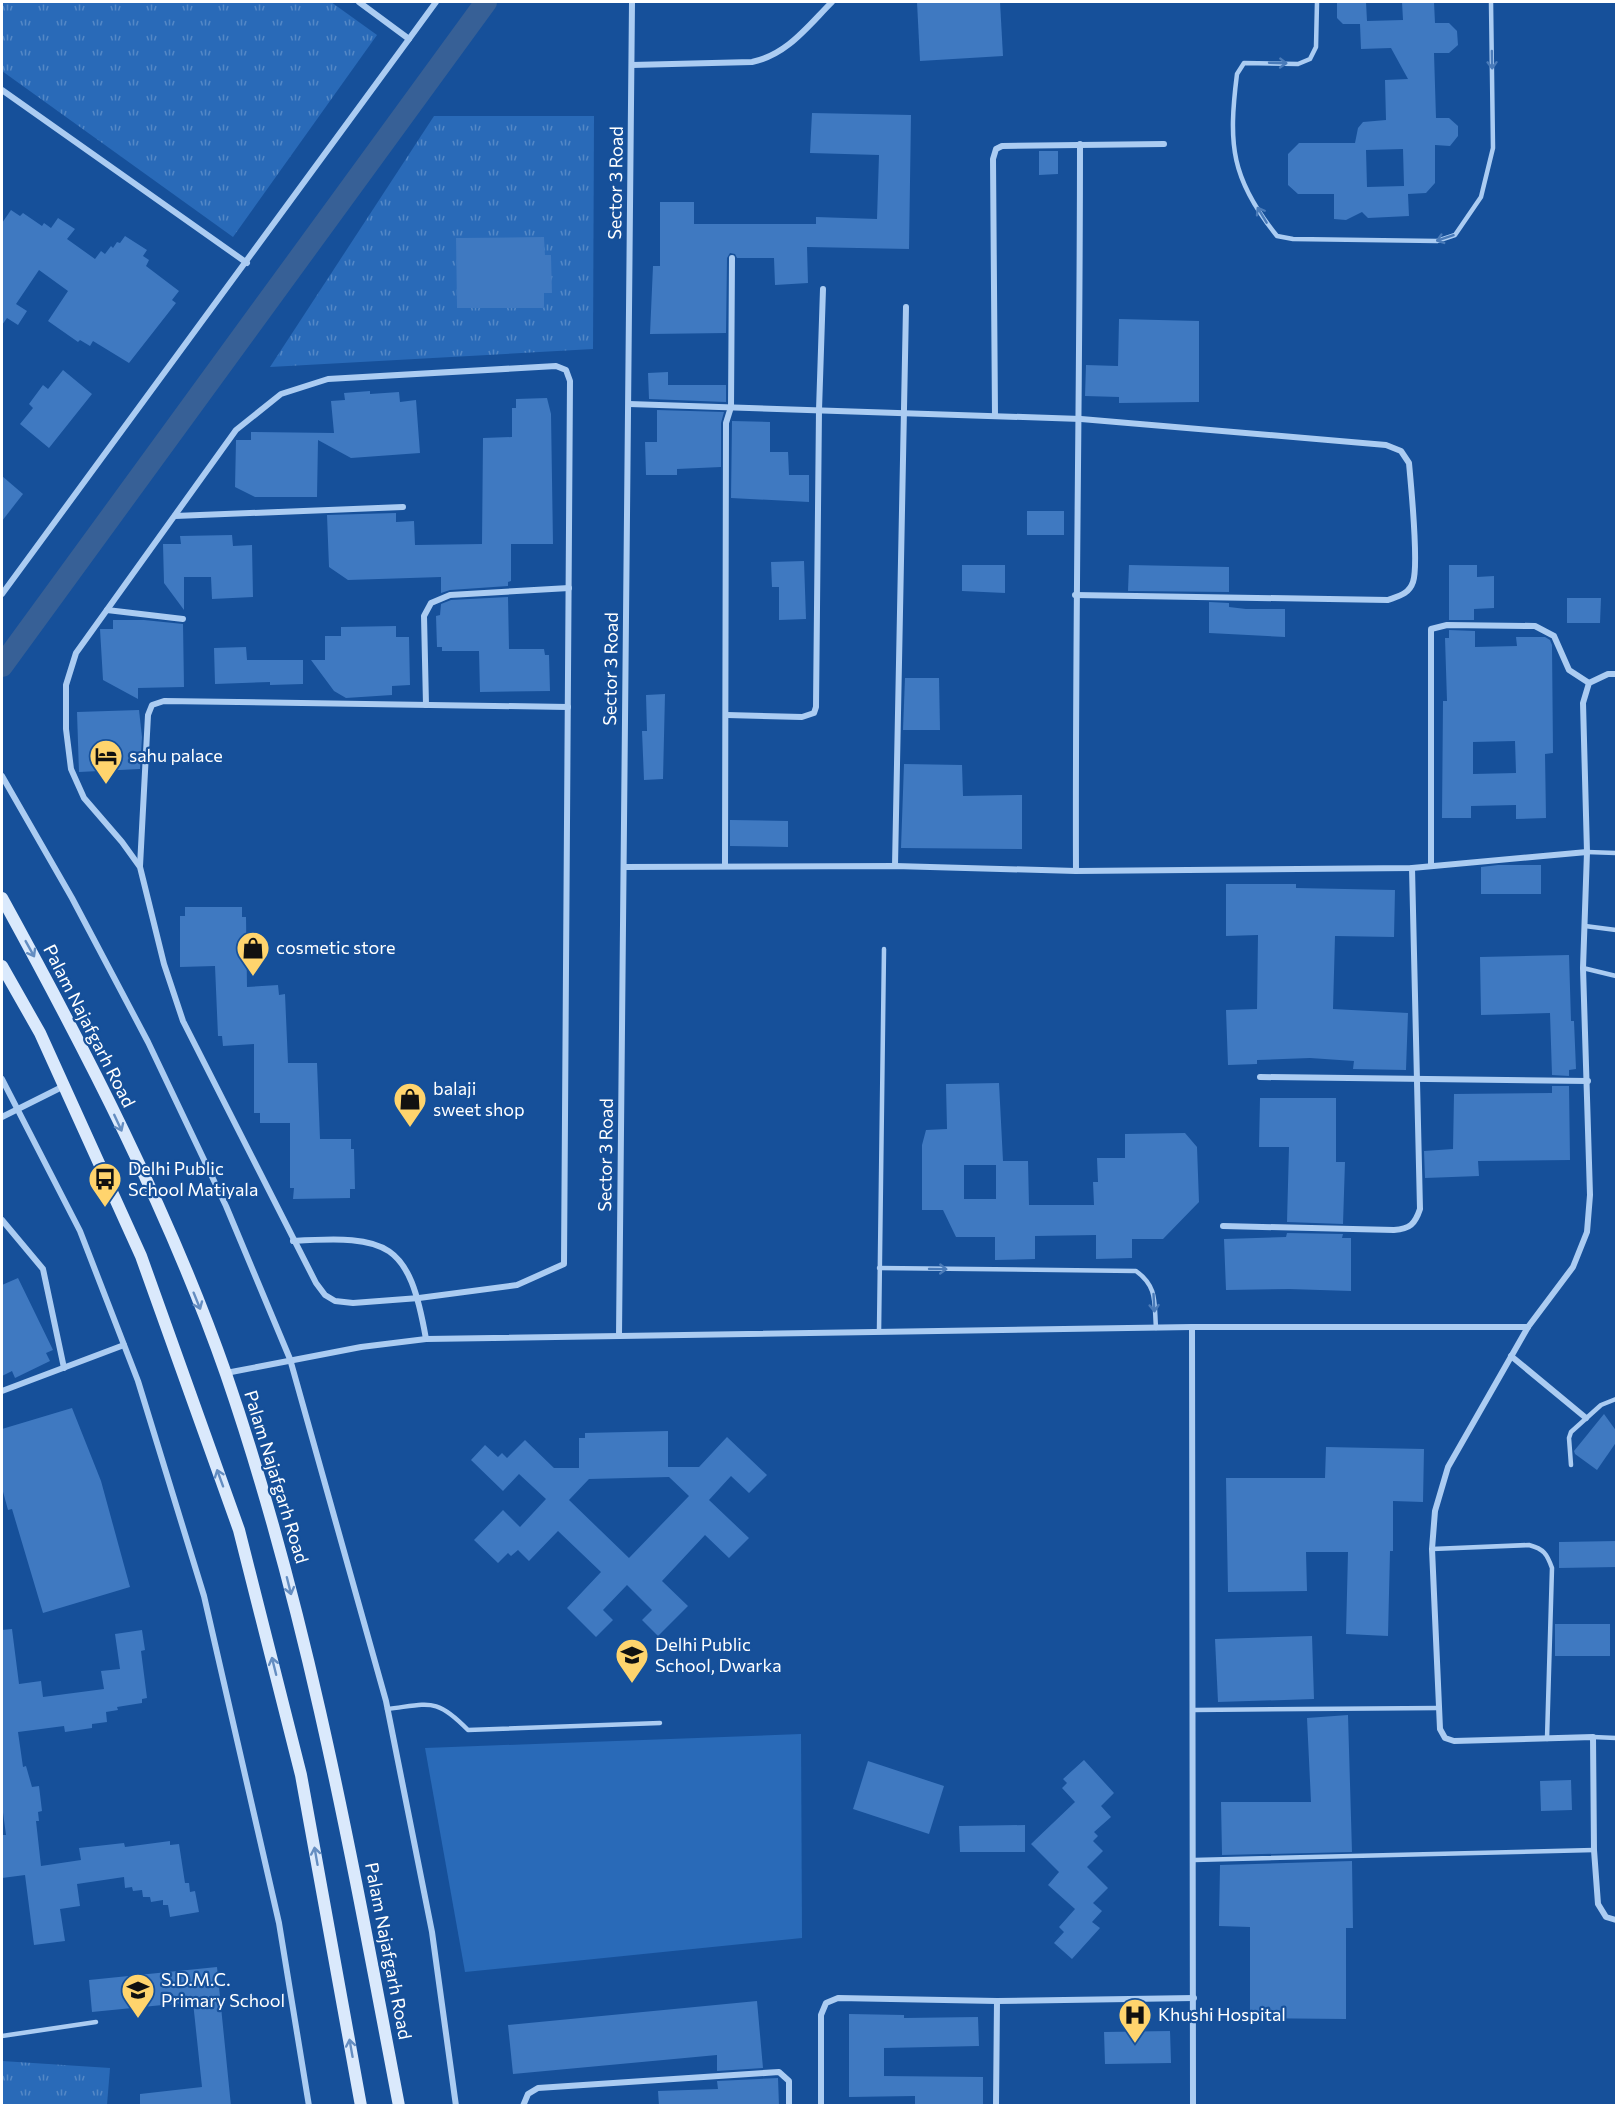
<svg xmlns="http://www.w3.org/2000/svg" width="1618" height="2107" font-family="Commissioner,sans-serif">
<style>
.grass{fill:#296ab8}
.park{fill:url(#park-tufts)}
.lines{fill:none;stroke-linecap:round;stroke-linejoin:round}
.canal{stroke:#376096;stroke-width:22}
.building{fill:#3f79c1;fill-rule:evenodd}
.service{stroke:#abccf2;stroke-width:4.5}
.minor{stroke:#abccf2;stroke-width:6}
.secondary{stroke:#dae9fc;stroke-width:12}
.oneway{stroke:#4a7bb9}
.oneway2{stroke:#648dc1}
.labels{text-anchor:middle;stroke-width:4.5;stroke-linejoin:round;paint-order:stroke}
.street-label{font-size:18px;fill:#fff;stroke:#16509a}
.poi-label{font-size:18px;fill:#fff;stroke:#16509a;text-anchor:start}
</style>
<defs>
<pattern id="park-tufts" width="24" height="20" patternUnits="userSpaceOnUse" patternTransform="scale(1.5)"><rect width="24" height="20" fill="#296ab8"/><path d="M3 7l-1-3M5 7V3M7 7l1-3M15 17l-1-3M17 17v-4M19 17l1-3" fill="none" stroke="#5488c6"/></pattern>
</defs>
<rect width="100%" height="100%" fill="#16509a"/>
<path class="grass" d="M801,1734L802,1938L465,1972L425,1748Z"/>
<g class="park">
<path d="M2,2H331L377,35L233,237L2,71Z"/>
<path d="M434,116H594L593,349L270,367Z"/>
<path d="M2,2061L110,2068L107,2105H2Z"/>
</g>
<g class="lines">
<path class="canal" d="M2,666L486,2"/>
</g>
<g class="building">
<path d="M917,2H1000L1003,56L920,61Z"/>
<path d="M1337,2H1366L1367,21L1403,20L1402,2H1434L1435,23H1449L1457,31L1458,45L1449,53H1434L1436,118H1449L1458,126V136L1450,146L1435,145V183L1426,193L1408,194L1409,216L1368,218L1362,212L1346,220L1334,219V194H1298L1288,185V154L1299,143H1355L1358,128L1363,122L1386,120L1385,80L1408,79L1391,48L1361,49L1360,24H1343L1337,18ZM1403,149L1404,186L1367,187L1366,150Z"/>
<path d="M812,113L911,115L909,249L807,247L808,283L775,285L774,258H737L735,254L730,253L727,258L726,333L650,334L653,266H660V202H694V224H816V217L877,219L879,155L810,153Z"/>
<path d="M1039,151H1058V174L1039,175Z"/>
<path d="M11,210L20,216L23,213L42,226L44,223L51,228L58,218L75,229L67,239L95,259L101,251L105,254L111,246L113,248L117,242L120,243L125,236L147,250L143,256L149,260L146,266L179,291L172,300L176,303L129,363L93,341L90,346L80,340L78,342L48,321L68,291L39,270L16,304L27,311L18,325L7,318L2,325V223Z"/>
<path d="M544,237L545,255H551L552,293H544V308H457L456,238Z"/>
<path d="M1119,319L1199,321V402L1119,403V397L1085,396L1086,365L1118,366Z"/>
<path d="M63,370L92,394L49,448L20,424L33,408L29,404L43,385L48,389Z"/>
<path d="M668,372V385H726V402L649,399L648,373Z"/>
<path d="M370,391V394L399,392L400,402L416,400L420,453L351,458L318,440L317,497H255L235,487L236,440H251V432L334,433L331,401L345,400L344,393Z"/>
<path d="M547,398L551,414L553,544H511V581L508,582V586L450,590L441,593V577L348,580L329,567L327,515L396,513V522L414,521L415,545L482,544L483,438L512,437V408H516V399Z"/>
<path d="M657,410L724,412L721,423V467L677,469V475H646L645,442H657Z"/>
<path d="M732,421L770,422V452H788L789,475H809V502L731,498Z"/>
<path d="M2,476L23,494L2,521Z"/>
<rect x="1027" y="511" width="37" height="24"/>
<path d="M232,535L233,546L252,545L253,597L212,599L211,577H184V610L164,583L163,544H181L180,536Z"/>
<path d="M804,561L806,619L779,620V587H772L771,562Z"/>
<path d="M962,565H1005V593L962,591Z"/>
<path d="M1129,565L1229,567V592L1128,591Z"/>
<path d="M1449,565H1477V577L1494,576V608L1474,609V620H1449Z"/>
<path d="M508,597L509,649H544L545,655H549L550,691L480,692L479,651H442V647H437L436,616L440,615L441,604L451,600Z"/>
<path d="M1567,598H1601L1600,623H1567Z"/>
<path d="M1209,602L1229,603V607L1246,609H1285V637L1209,633Z"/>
<path d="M113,620H144L183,624L184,687L138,688V699L103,680L100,629H113Z"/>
<path d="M396,626V637H409L410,685L392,686V695L346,698L334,691L311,660H325V636H341V627Z"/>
<path d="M1449,630L1475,631V647L1517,646L1516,637H1545L1550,640L1552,645L1553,753L1545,754L1546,818L1516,819V805L1471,806V818H1442L1443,701H1447L1445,638H1449ZM1515,741L1516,773L1473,774V742Z"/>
<path d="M246,647L247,660H303V684L270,685V682L215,684L214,648Z"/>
<path d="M905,678H939L940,730H903Z"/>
<path d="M665,694L663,779L644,780L642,731H647L646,695Z"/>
<path d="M139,710L142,737L140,769L79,772L77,712Z"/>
<path d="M904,764L962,765L963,796L1022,795V849L901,848Z"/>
<path d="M730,820L788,821V847L730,846Z"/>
<path d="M1498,865H1541V894H1481V867Z"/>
<path d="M1226,884H1296V888L1395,890L1394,937L1335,936L1333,1009L1408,1013L1406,1070L1353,1069L1354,1061L1310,1058L1257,1060V1064L1228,1065L1226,1010L1257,1009L1258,935L1226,936Z"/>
<path d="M185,907H242V917H246L247,987L278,985L279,995L285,994L288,1063H317L320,1139H351V1149H354L355,1189H350V1198L293,1199L294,1188H290V1123H260V1113H254V1044L223,1046L222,1036H218L215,966L180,967V916H185Z"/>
<path d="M1569,955L1571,1021H1574L1576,1069L1569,1070V1076L1552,1075L1550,1013L1481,1015L1480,957Z"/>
<path d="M999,1083L1003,1161H1028L1029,1205H1094L1093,1182H1098L1097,1158H1125V1134L1185,1133L1197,1147L1199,1202L1163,1239H1132V1258L1096,1259V1235L1035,1236V1259L995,1260V1237H956L943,1210H922V1145L926,1130L947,1129L946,1084ZM964,1165H996V1199H964Z"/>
<path d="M1552,1086H1569L1570,1160L1478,1161L1479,1176L1425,1178L1424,1151L1453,1149L1454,1094L1552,1093Z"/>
<path d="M1260,1098H1336V1162H1345L1343,1224L1287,1222L1289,1147H1259Z"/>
<path d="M1287,1233L1343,1234L1342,1238H1351V1291L1289,1289L1226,1290L1224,1239L1286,1237Z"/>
<path d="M18,1278L53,1350L46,1353L50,1361L15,1378L12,1371L2,1376V1285Z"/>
<path d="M72,1408L101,1481L130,1587L43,1613L12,1509L8,1510L2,1488V1429Z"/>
<path d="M1604,1414L1617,1432V1441L1597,1470L1575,1454L1574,1451Z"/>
<path d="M668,1431V1467H699L727,1437L767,1475L749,1493L731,1476L709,1500L749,1538L729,1558L705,1535L662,1581L688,1606L658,1636L642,1620L652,1610L627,1585L603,1610L613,1620L596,1637L567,1608L601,1572L558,1531L529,1561L518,1550L511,1556L508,1553L498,1563L474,1540L503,1510L520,1527L546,1499L519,1474L503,1491L471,1460L485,1445L498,1457L502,1453L507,1458L525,1440L554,1468H579V1438H585V1433ZM669,1477L689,1496L629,1558L569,1500L589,1479Z"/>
<path d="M1326,1447L1424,1449L1423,1502L1393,1501V1551H1390L1388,1636L1346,1634L1348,1552H1306L1307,1591L1228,1592L1226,1478H1325Z"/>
<path d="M1617,1541V1567L1559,1568V1542Z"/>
<rect x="1555" y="1624" width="55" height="32"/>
<path d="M12,1629L19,1684L41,1681L43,1697L104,1689L101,1671L120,1669L115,1634L142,1630L145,1650L141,1651L147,1698L142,1699V1703L117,1707L118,1710L106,1712L107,1722L92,1724V1728L65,1732L64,1726L18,1732L23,1767L26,1766L32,1787L39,1786L42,1811L38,1812L39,1821H36L41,1866L81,1860L79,1848L124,1843L125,1847L170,1841V1845L179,1844L185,1883H189L190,1892L195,1891L199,1912L170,1917L168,1905H163V1900L151,1902L150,1897H143L142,1890L133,1891L132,1887L125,1888L124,1877L77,1884L80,1906L60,1909L65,1941L34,1945L25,1875L2,1878V1835H6L2,1805V1630Z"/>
<path d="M1312,1636L1314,1699L1218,1702L1215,1639Z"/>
<path d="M1348,1715L1352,1852L1222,1855L1221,1802H1311L1307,1718Z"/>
<path d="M1084,1760L1114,1793L1101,1806L1111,1817L1094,1832L1098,1836L1093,1841L1103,1851L1087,1867L1108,1888L1093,1903L1102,1911L1092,1922L1100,1928L1072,1959L1054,1943L1064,1932L1059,1927L1075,1909L1048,1885L1059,1872L1031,1844L1075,1802L1062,1788L1067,1783L1063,1779Z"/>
<path d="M868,1761L944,1786L929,1834L853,1809Z"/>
<path d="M1571,1780L1572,1810L1541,1811L1540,1781Z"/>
<path d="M1025,1825V1852H960L959,1826Z"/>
<path d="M1352,1861L1353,1928H1346V2019L1250,2018V1927L1219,1926L1220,1865Z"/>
<path d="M217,1967L231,2106H140V2094L202,2087L193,2002L92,2012L89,1980Z"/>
<path d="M757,2001L763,2068L717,2071V2055L513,2074L508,2025Z"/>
<path d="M849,2014L904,2015V2018L978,2017L979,2046L884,2048V2076L983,2077V2106H915V2096L849,2097Z"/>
<path d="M1170,2031L1171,2063L1105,2064L1104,2032Z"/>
<path d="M778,2078L779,2106H659L658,2091L718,2089L717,2081Z"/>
</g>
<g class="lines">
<g class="service">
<path d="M1317,2L1316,47L1310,59L1298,64L1244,63L1237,74C1228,145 1231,179 1277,236L1293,239L1437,241L1455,235L1481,197L1493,148L1491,2"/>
<path d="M1587,852L1616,853"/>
<path d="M1585,926L1616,930"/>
<path d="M1583,968L1616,976"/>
<path d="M879,1268L1136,1271C1158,1287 1154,1303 1156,1328"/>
<path d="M879,1332L884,949"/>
<path d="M1571,1465L1569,1438L1571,1432L1601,1405L1616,1399"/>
<path d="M1432,1549L1529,1545C1544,1549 1547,1554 1552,1568L1547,1739"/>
<path d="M387,1709C430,1704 436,1697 468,1730L660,1723"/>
<path d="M1193,1710L1439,1708"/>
<path d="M1593,1737L1616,1738"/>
<path d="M1194,1860L1594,1850"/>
<path d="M2,2036L96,2022"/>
</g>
<g class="minor">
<path d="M409,39L436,2"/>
<path d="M632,65L752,62C787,55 808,26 832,2"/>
<path d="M2,90L247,263"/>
<path d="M556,366L566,370L570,381L564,1264L517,1285L419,1298L353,1303L335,1301L325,1295L316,1283L183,1021L164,964L140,867L122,842L84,798L71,769L66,729V685L76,653L236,430L281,394L328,379Z"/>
<path d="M629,404L1081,419L1386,445L1401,451L1409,463C1411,485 1419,565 1413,582C1409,594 1399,596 1388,600L1075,595"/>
<path d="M995,415L993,159L996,149L1002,146L1164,144"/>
<path d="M175,516L403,507"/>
<path d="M2,594L409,39L359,2"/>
<path d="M107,610L183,619"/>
<path d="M1616,674H1608L1589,683L1583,703L1587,852L1583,968L1590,1195L1587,1232L1573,1267L1528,1327L1448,1467L1435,1511L1432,1549L1440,1729L1445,1738L1454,1741L1593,1737L1594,1850L1598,1904L1606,1917L1616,1920"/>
<path d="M426,705L424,616L431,603L450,595L569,588"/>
<path d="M727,715L802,717L814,713L816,707L819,410L823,289"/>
<path d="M2,776L72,898L148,1042L226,1206L290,1359L386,1701L432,1932L456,2106"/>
<path d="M725,865L726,423L731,407L732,258"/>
<path d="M140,866L148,715L152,705L164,701L568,707"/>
<path d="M895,866L906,307"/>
<path d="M1431,866V629L1447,625L1535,626L1554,636L1569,670L1589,683"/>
<path d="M624,867L895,866L1076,871L1412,868L1587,852"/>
<path d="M1076,871C1075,628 1080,386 1080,144"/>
<path d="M1260,1077L1588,1081"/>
<path d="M2,1079L80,1231L138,1381L204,1596L279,1923L309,2106"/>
<path d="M2,1117L64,1086"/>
<path d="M2,1220L43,1269L64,1368"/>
<path d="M1223,1226L1394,1230C1410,1229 1415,1224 1420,1209L1412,868"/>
<path d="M293,1241C389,1235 409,1242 426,1339"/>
<path d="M1192,1327L1193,2106"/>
<path d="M619,1336L632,2"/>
<path d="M1511,1356L1586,1418"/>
<path d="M226,1373L361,1347L426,1339L1192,1327H1528"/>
<path d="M2,1391L124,1345"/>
<path d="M523,2106L528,2094L538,2088L779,2072L789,2081V2106"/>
<path d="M821,2106V2015L826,2003L838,1998L997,2001L1194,1998"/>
<path d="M996,2106L997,2001"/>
</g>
<g class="secondary">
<path d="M2,898C85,1049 169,1211 226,1374C308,1612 352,1859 399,2106"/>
<path d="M2,966L40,1033L141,1256L239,1530L301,1775L361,2106"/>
</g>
</g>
<defs><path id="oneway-shaft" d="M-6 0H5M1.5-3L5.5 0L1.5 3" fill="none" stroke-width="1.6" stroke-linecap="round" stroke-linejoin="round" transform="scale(1.5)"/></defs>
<g class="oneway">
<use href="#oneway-shaft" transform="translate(1492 60) rotate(89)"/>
<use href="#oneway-shaft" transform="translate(1278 63) rotate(2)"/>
<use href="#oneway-shaft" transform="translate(1262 215) rotate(-121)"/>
<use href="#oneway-shaft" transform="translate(1445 238) rotate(162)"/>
<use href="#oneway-shaft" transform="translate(938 1269) rotate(1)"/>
<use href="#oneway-shaft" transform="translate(1154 1303) rotate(87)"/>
</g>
<g class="oneway2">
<use href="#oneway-shaft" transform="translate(30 949) rotate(61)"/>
<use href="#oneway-shaft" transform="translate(118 1123) rotate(65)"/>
<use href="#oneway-shaft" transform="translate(197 1301) rotate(68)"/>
<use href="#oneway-shaft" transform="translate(220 1478) rotate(-110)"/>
<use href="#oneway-shaft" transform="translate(289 1586) rotate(76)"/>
<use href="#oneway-shaft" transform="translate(274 1666) rotate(-104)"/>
<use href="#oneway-shaft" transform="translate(316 1856) rotate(-100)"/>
<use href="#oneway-shaft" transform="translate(351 2048) rotate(-100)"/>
</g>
<defs>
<symbol id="hotel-pin" viewBox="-11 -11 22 30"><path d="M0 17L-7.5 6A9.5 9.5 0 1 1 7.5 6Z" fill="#ffd46d" stroke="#16509a"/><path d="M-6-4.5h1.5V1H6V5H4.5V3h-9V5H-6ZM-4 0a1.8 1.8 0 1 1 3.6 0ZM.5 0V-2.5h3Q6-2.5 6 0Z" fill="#111"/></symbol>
<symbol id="shop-pin" viewBox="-11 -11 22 30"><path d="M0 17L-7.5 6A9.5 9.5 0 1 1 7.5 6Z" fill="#ffd46d" stroke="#16509a"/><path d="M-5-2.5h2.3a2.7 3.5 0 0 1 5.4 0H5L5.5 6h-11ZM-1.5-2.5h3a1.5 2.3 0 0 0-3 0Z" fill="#111"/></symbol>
<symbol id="bus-pin" viewBox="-11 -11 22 30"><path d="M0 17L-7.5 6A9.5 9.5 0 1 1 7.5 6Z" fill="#ffd46d" stroke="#16509a"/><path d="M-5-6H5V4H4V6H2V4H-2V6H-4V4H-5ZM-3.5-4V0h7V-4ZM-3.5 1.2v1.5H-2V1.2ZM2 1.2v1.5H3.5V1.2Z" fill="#111"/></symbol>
<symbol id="school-pin" viewBox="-11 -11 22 30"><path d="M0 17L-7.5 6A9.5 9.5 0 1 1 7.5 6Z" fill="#ffd46d" stroke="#16509a"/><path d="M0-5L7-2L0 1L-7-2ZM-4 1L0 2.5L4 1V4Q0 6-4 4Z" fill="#111"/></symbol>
<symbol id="hospital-pin" viewBox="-11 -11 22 30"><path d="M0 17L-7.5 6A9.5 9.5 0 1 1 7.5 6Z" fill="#ffd46d" stroke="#16509a"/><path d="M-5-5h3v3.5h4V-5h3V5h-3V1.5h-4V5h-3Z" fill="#111"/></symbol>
</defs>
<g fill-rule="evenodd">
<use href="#hotel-pin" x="87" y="737" width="38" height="52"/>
<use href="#shop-pin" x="234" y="929" width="38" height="52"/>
<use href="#shop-pin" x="391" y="1080" width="38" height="52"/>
<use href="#bus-pin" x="86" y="1160" width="38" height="52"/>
<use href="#school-pin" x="613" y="1636" width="38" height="52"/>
<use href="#school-pin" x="119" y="1971" width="38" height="52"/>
<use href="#hospital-pin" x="1116" y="1996" width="38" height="52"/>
</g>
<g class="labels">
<g class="street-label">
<text transform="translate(616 183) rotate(-89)" y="6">Sector 3 Road</text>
<text transform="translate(611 669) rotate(-89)" y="6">Sector 3 Road</text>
<text transform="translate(89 1026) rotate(63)" y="6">Palam Najafgarh Road</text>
<text transform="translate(606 1155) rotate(-89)" y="6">Sector 3 Road</text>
<text transform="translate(276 1477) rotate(73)" y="6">Palam Najafgarh Road</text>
<text transform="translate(388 1951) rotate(79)" y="6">Palam Najafgarh Road</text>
</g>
<g class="poi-label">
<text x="129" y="762">sahu palace</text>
<text x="276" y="954">cosmetic store</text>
<text x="433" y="1095">balaji<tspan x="433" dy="21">sweet shop</tspan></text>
<text x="128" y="1175">Delhi Public<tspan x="128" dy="21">School Matiyala</tspan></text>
<text x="655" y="1651">Delhi Public<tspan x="655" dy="21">School, Dwarka</tspan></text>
<text x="161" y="1986">S.D.M.C.<tspan x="161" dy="21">Primary School</tspan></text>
<text x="1158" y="2021">Khushi Hospital</text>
</g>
</g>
<rect width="1618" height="2107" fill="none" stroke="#ffffff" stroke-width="6"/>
</svg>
